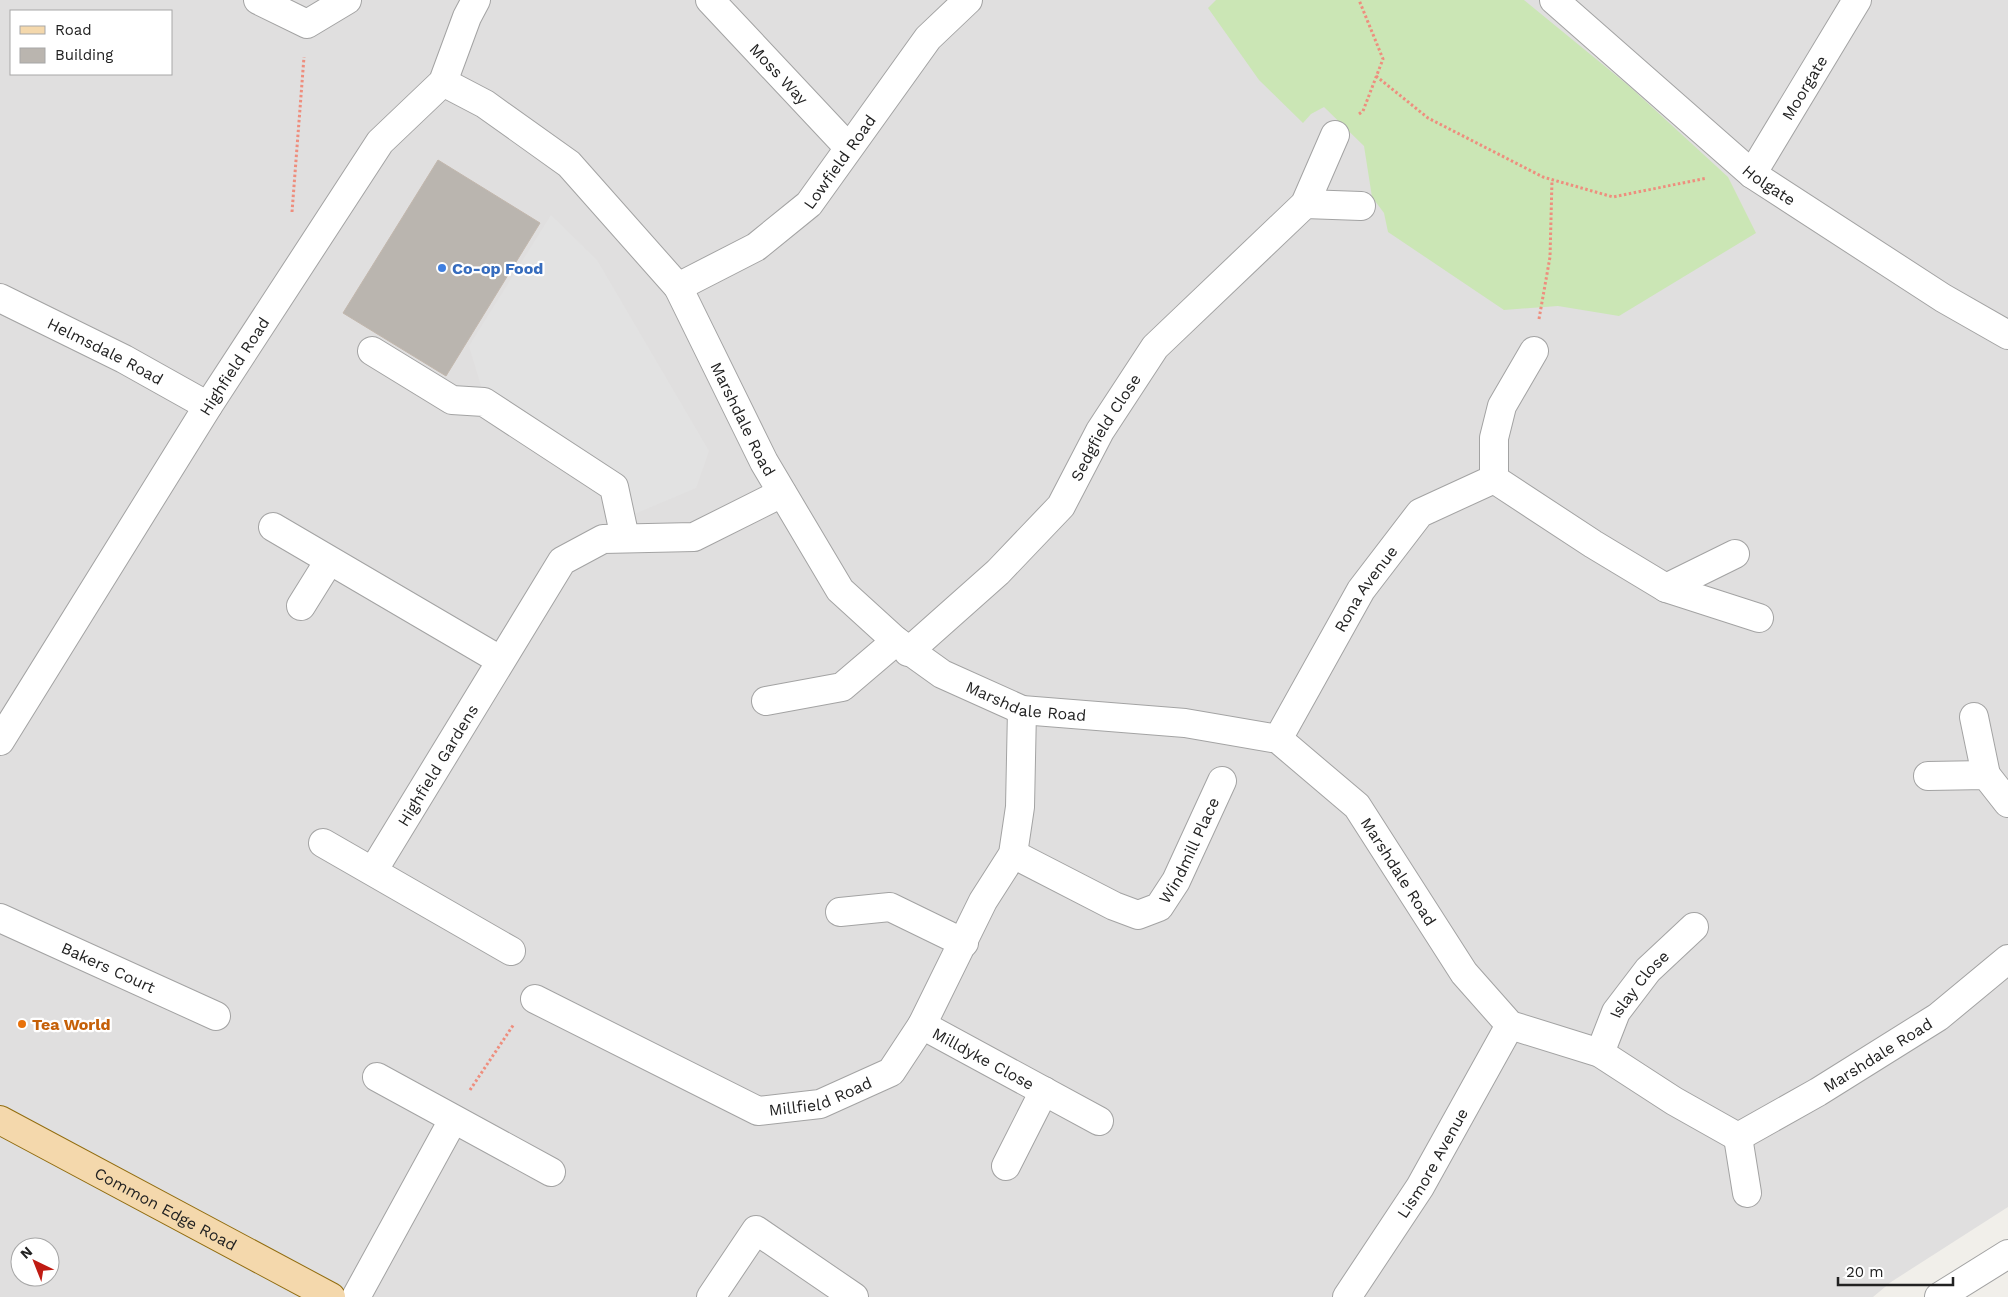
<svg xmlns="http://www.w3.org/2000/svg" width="2008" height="1297" font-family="'Work Sans',sans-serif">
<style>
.residential{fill:#e0dfdf;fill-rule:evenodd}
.grass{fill:#cbe6b5}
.parking{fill:#e2e2e2}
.building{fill:#bab5af;stroke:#c2b7ad}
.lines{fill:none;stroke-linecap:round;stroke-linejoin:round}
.minor-casing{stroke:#a3a3a3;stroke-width:30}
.major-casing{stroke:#916c0e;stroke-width:30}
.path{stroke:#ee8e7e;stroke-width:3;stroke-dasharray:2.5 2.5;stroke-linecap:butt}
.minor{stroke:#fff;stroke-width:28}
.major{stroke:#f4d8ac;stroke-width:28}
.shop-dot{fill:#3f7fe0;stroke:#fff;stroke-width:2}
.food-dot{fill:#e8710a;stroke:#fff;stroke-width:2}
.labels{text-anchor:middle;stroke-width:4.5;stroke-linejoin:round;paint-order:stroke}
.street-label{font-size:16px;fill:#222;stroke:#fff}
.shop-label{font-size:16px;font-weight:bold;fill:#366cbe;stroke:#fff;text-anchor:start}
.food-label{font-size:16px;font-weight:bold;fill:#c56008;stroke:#fff;text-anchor:start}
</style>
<rect width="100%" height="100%" fill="#f1efea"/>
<path class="residential" d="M0,0H2008V1207L1891,1282L1873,1297H0ZM11,11H171V74H11ZM20,1247H50V1277H20Z"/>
<path class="grass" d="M1216,0H1524L1629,86L1728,177L1756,233L1619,316L1558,306L1504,310L1388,232L1384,213L1372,197L1364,146L1324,107L1311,114L1303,123L1259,80L1208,8Z"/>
<path class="parking" d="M551,215L597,260L709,451L696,488L632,515L492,422L469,346Z"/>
<path class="building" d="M438,160L540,223L446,376L343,313Z"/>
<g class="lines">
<defs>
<g id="minor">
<path d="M258,0L307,24L347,0"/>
<path id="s1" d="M710,0L848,147"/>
<path id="s2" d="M1554,0L1752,174L1943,298L2008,335"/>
<path id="s3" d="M443,82L485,104L569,164L678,287L764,462L840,590L896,641L942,674L1022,710L1185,723L1278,739L1357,806L1464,973L1510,1025L1600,1053L1674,1101L1738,1137L1818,1092L1938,1017L2008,959"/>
<path id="s4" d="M1752,174L1857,0"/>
<path d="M1305,204L1361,206"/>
<path id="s5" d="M678,287L756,247L809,204L928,38L968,0"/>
<path id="s6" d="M0,298L124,359L208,406"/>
<path d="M372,351L452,400L484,402L614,487L625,538"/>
<path d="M1494,479L1593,544L1666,588L1735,554"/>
<path d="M273,527L500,660"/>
<path d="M1666,588L1759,618"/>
<path d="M301,606L329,561"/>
<path id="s7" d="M908,652L998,572L1061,506L1100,431L1155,347L1305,204L1335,135"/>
<path d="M766,701L842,687L896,641"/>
<path d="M1974,717L1986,775"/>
<path id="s8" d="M1278,739L1361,590L1420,513L1494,479V438L1502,406L1534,351"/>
<path id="s9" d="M0,741L208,406L380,142L443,82L467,17L476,0"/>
<path d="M1928,776L1986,775L2008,803"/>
<path d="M323,843L511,951"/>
<path id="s10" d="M1013,854L1114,906L1138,915L1159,907L1176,881L1222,781"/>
<path id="s11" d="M373,871L562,561L603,539L694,537L782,493"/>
<path d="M840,912L890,907L964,943"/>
<path id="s12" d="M0,918L216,1016"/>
<path id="s13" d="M535,999L758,1111L820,1104L891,1072L922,1025L983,901L1013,854L1020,807L1022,710"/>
<path id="s14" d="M922,1025L1099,1121"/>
<path id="s15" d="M1600,1053L1616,1012L1648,970L1694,927"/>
<path d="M377,1077L551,1172"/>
<path d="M1738,1137L1747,1193"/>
<path d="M1006,1166L1044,1091"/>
<path d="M356,1297L453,1120"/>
<path d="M711,1297L756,1230L854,1297"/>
<path id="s16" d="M1347,1297L1420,1187L1510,1025"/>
<path d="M1939,1297L2008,1254"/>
</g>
<g id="major">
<path id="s17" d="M0,1120L331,1297"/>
</g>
</defs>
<use href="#minor" class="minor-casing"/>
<use href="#major" class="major-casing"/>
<g class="path">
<path d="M1376,76L1428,118L1543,177L1613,197L1707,178"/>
<path d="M1359,114L1363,111L1383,59L1359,0"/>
<path d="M292,212L304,57"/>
<path d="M1539,319L1550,257L1552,180"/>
<path d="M470,1090L514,1024"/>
</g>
<use href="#minor" class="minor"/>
<use href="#major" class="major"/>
</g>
<circle class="shop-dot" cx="442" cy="268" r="5"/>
<circle class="food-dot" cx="22" cy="1024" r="5"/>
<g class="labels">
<g class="street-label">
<text dy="6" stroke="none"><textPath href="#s1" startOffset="101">Moss Way</textPath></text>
<text dy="6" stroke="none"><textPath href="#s4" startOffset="101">Moorgate</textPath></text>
<text dy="6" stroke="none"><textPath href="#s5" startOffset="208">Lowfield Road</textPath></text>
<text dy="6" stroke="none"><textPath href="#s2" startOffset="284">Holgate</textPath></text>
<text dy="6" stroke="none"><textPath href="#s6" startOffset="118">Helmsdale Road</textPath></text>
<text dy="6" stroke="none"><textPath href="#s9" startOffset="442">Highfield Road</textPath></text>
<text dy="6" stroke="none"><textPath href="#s3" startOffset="462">Marshdale Road</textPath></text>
<text dy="6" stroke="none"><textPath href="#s7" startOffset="302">Sedgfield Close</textPath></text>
<text dy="6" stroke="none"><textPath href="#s8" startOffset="174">Rona Avenue</textPath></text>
<text dy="6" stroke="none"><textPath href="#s3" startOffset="881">Marshdale Road</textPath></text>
<text dy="6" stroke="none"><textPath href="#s11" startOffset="124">Highfield Gardens</textPath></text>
<text dy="6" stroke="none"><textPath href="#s10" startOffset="226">Windmill Place</textPath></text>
<text dy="6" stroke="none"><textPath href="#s3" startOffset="1318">Marshdale Road</textPath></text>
<text dy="6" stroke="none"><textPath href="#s12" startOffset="119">Bakers Court</textPath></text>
<text dy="6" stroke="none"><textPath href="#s15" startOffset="80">Islay Close</textPath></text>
<text dy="6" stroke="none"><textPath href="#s3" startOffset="1926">Marshdale Road</textPath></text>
<text dy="6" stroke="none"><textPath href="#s14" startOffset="70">Milldyke Close</textPath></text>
<text dy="6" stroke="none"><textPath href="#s13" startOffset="314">Millfield Road</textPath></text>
<text dy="6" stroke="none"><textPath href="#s16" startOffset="159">Lismore Avenue</textPath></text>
<text dy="6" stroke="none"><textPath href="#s17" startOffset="188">Common Edge Road</textPath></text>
</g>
<g class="shop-label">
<text x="452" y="274">Co-op Food</text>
</g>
<g class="food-label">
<text x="32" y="1030">Tea World</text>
</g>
</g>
<rect x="10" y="10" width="162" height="65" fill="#ffffff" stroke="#a7a7a7"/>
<rect x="20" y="26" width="25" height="8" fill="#f4d8ac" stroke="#a7a7a7"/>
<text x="55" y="35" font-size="15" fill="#222222">Road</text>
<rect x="20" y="48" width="25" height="15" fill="#bab5af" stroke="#a7a7a7"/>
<text x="55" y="60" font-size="15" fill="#222222">Building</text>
<g transform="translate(35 1262) rotate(317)"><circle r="24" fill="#ffffff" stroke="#a7a7a7"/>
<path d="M0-4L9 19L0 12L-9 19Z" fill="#c01b13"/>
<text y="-8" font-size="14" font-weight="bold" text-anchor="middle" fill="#222222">N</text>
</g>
<path d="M1838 1277v8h115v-8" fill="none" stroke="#222222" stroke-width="2.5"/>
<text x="1846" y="1277" font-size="15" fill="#222222" stroke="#ffffff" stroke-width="4" paint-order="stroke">20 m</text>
</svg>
